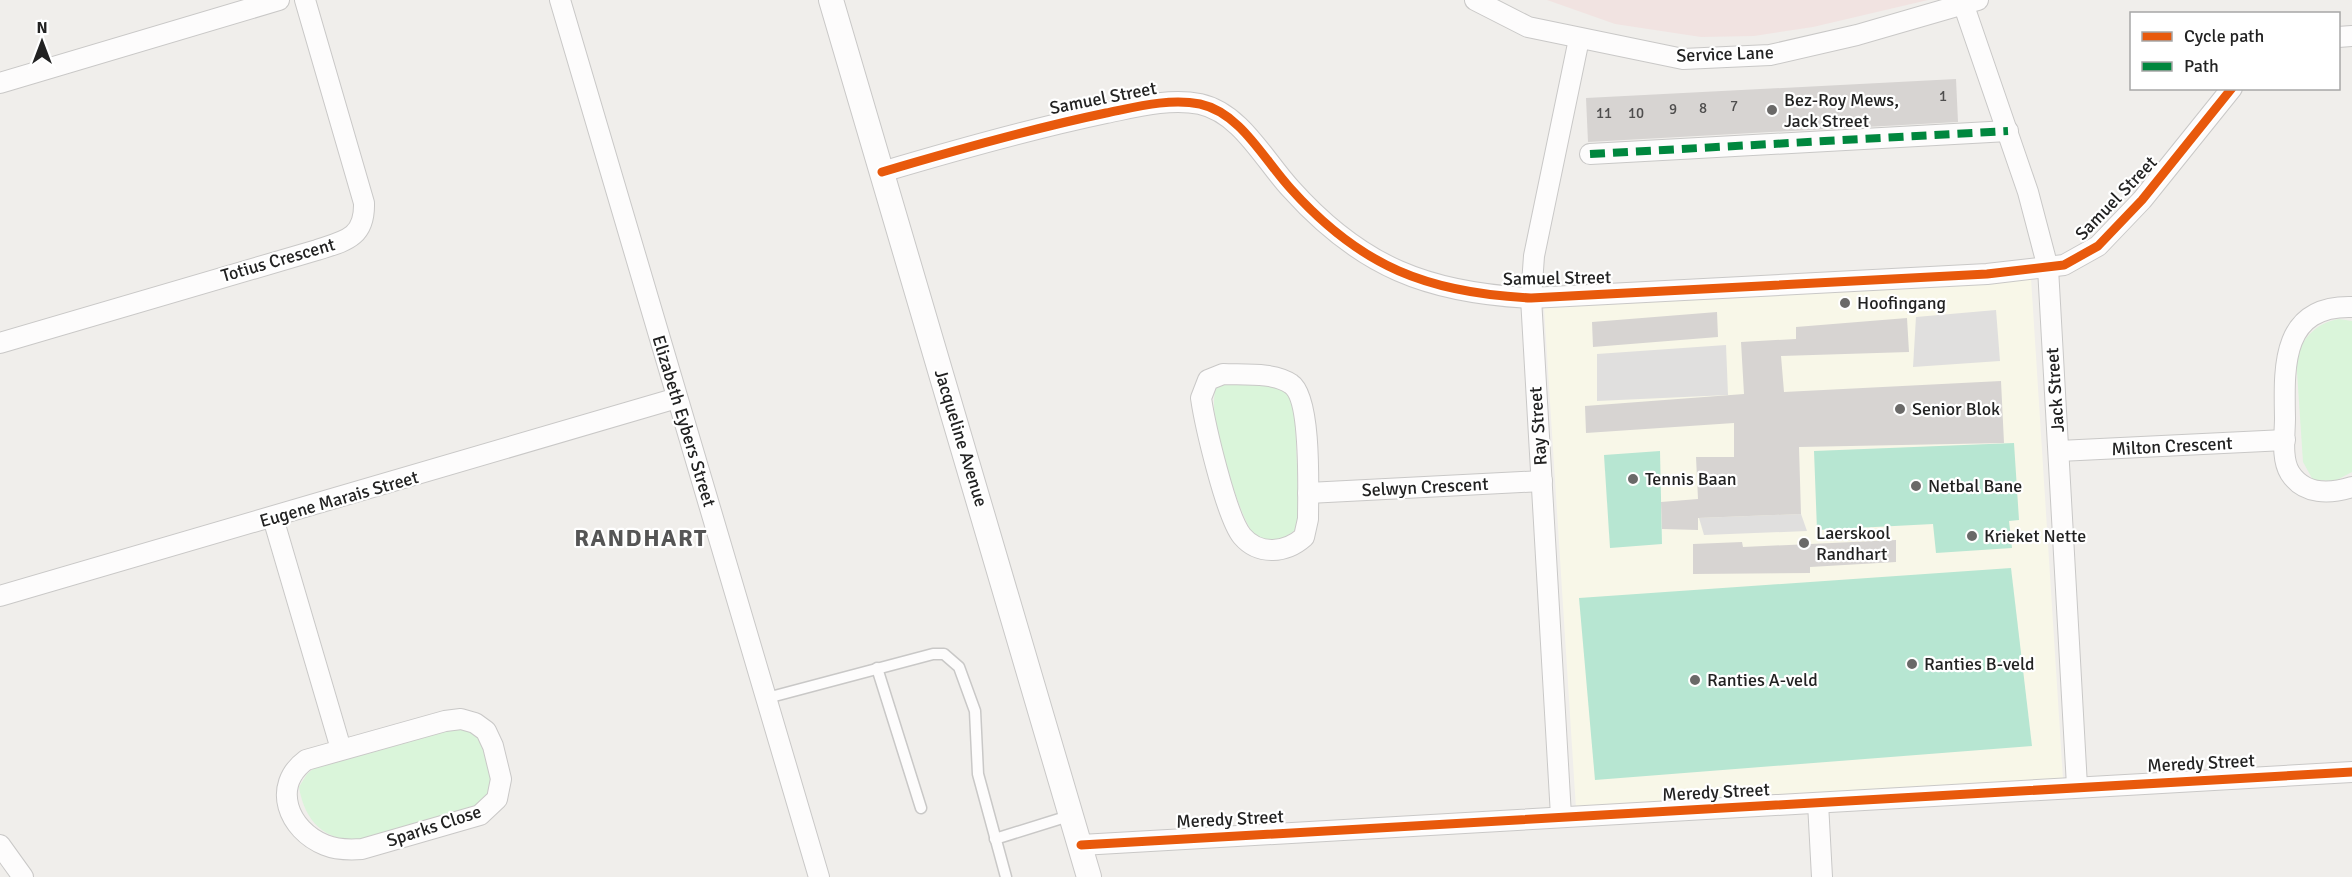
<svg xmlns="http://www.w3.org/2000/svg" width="2352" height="877" font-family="Signika,sans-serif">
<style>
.commercial{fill:#f1e3e1}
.education{fill:#f8f7e8}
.park{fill:#daf5da}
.pitch{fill:#b7e6d2}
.parking{fill:#e0dfde}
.building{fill:#d7d4d2}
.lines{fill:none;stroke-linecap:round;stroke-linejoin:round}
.service-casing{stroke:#c9c8c7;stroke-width:13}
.minor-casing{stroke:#c9c8c7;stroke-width:22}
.tertiary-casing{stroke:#c9c8c7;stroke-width:26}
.service{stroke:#fdfcfc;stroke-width:10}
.minor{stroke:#fdfcfc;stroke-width:20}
.tertiary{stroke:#fdfcfc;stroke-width:24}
.quiet{stroke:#00873e;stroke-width:8;stroke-dasharray:15 8;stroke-linecap:butt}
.cycleway-casing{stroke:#fff;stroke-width:13}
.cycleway{stroke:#e8590c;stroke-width:9}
.poi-dot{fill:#6a6968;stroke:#fff;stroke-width:2}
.labels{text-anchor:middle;stroke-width:4.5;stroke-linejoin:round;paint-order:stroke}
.number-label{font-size:15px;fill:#4f4e4e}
.street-label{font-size:18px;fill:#222;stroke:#fff}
.poi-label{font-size:18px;fill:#222;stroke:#fff;text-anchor:start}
.district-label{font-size:24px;font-weight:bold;letter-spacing:1.5px;fill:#555;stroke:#fff}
</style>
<rect width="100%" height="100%" fill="#f0eeeb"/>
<path class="commercial" d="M1547,0H1928L1813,27L1754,36L1701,37L1615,24Z"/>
<path class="education" d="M2031,278L2063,779L1576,809L1544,308Z"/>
<g class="park">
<path d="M2339,319L2352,321V472L2335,481L2313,480L2303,462L2296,357C2303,337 2318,322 2339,319Z"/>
<path d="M1224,380L1282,386L1290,396L1295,416L1299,517L1297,528C1286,539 1269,545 1255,535C1242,526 1217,436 1215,417C1213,406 1214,396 1216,385Z"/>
<path d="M458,727C484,731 491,763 495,786L476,808L368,840C329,844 305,825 299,787L307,774L320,763Z"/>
</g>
<g class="pitch">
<path d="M2014,443L2019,520L2009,521L2012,548L1936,553L1933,524L1817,530L1814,451Z"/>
<path d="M1660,451L1662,544L1610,548L1604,455Z"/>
<path d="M2011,568L2032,746L1595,780L1579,598Z"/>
</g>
<g class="parking">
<path d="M1996,310L2000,361L1913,367L1916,317Z"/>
<path d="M1726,345L1728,395L1597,401V354Z"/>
<path d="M1801,514L1807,531L1704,535L1699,518Z"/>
</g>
<g class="building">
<path d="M1956,79L1958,122L1588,142L1586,98Z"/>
<path d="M1717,312L1718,337L1593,347L1592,322Z"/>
<path d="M1907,318L1909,352L1781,356L1784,392L2001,381L2004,443L1799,447L1801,514L1698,518V530L1662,529L1661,502L1698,499L1696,457H1734V423L1586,433L1585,406L1744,394L1741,342L1796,339V327Z"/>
<path d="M1896,540V562L1810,567V573L1693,574V544L1742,542L1743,547Z"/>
</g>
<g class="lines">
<defs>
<g id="service">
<path d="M877,668L921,808"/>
<path d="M767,698L933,654H944L959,667L975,711L978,774L1006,877"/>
<path d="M995,839L1072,815"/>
</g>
<g id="minor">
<path d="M560,0L819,877"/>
<path d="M1475,0L1528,27L1683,59L1770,55L1857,35L1978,0"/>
<path d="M1964,6L2028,192L2048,268L2077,786"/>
<path d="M2338,37L2352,36"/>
<path d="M0,83L279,0"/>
<path d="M1590,154L2008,131"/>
<path d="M882,172C956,150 1030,129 1106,113C1136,107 1169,98 1200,104C1241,113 1264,160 1291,189C1361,267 1428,293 1531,298L1987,274L2064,265L2098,246L2142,200L2232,88"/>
<path d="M2352,307C2281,305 2284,367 2285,418C2285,434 2281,459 2290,473C2304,495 2330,494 2352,487"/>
<path d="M0,343L317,250C345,241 365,238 364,203L305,0"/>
<path d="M1223,374C1242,375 1274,372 1291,384C1312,398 1308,494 1308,519L1304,537C1286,553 1259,556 1242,536C1226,516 1205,425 1201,398L1208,380Z"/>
<path d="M2059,451L2285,440"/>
<path d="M1308,493L1542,481"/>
<path d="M273,518L341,749"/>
<path d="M0,596L677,398"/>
<path d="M461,719L475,723L486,731L493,746L501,779L497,799L480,815L362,849C349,850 337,850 325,845C288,830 271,786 306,760L445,721Z"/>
<path d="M1818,803L1822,877"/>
<path d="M1561,816L1531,298L1534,256L1579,39"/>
<path d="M0,845L23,877"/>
<path d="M1081,845L2352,772"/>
</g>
<path id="tertiary" d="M831,0L1089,877"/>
</defs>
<use href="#service" class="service-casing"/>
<use href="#minor" class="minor-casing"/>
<use href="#tertiary" class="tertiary-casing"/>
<use href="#service" class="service"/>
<use href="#minor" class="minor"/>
<use href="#tertiary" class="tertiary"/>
<path class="quiet" d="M1590,154L2008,131"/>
<defs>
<g id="cycleway">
<path d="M882,172C956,150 1030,129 1106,113C1136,107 1169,98 1200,104C1241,113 1264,160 1291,189C1361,267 1428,293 1531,298L1987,274L2064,265L2098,246L2142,200L2232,88"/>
<path d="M1081,845L2352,772"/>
</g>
</defs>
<use href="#cycleway" class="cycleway-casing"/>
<use href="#cycleway" class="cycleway"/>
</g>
<g class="poi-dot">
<circle cx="1772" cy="110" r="6"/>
<circle cx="1845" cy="303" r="6"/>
<circle cx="1900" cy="409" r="6"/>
<circle cx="1633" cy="479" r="6"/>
<circle cx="1916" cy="486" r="6"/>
<circle cx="1972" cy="536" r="6"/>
<circle cx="1804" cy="543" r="6"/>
<circle cx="1912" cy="664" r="6"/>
<circle cx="1695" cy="680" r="6"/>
</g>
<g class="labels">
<g class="number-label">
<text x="1943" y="101">1</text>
<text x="1734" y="111">7</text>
<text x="1703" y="113">8</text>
<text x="1673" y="114">9</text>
<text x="1604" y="118">11</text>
<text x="1636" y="118">10</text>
</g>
<g class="street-label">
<text transform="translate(1725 54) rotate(-2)" y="6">Service Lane</text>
<text transform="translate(1103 98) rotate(-11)" y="6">Samuel Street</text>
<text transform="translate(2116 198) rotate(-46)" y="6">Samuel Street</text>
<text transform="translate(278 260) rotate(-16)" y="6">Totius Crescent</text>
<text transform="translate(1557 278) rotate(-1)" y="6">Samuel Street</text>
<text transform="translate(2055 390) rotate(-94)" y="6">Jack Street</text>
<text transform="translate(684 421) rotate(73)" y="6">Elizabeth Eybers Street</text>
<text transform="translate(1538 426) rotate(-94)" y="6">Ray Street</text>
<text transform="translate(961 438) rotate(73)" y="6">Jacqueline Avenue</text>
<text transform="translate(2172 446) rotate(-3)" y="6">Milton Crescent</text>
<text transform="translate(1425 487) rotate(-3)" y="6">Selwyn Crescent</text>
<text transform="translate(339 499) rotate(-16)" y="6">Eugene Marais Street</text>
<text transform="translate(2201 763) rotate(-3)" y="6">Meredy Street</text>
<text transform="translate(1716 792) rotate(-3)" y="6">Meredy Street</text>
<text transform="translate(1230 819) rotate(-3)" y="6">Meredy Street</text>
<text transform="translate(434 826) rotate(-18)" y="6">Sparks Close</text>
</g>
<g class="poi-label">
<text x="1784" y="106">Bez-Roy Mews,<tspan x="1784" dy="21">Jack Street</tspan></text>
<text x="1857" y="309">Hoofingang</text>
<text x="1912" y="415">Senior Blok</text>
<text x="1645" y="485">Tennis Baan</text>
<text x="1928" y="492">Netbal Bane</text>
<text x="1816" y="539">Laerskool<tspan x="1816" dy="21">Randhart</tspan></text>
<text x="1984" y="542">Krieket Nette</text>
<text x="1924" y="670">Ranties B-veld</text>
<text x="1707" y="686">Ranties A-veld</text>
</g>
<g class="district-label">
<text x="641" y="546">RANDHART</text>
</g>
</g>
<rect x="2130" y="12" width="210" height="78" fill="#ffffff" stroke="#a7a7a7" stroke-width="1.5"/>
<rect x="2142" y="32" width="30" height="9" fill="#e8590c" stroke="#a7a7a7" stroke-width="1.5"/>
<text x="2184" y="42" font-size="18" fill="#222222">Cycle path</text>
<rect x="2142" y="62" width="30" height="9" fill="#00873e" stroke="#a7a7a7" stroke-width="1.5"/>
<text x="2184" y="72" font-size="18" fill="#222222">Path</text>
<g transform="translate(42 42)" stroke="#ffffff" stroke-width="4.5" paint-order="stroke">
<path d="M0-4.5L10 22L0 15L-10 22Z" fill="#222222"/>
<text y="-9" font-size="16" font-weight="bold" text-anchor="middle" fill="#222222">N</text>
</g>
</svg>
